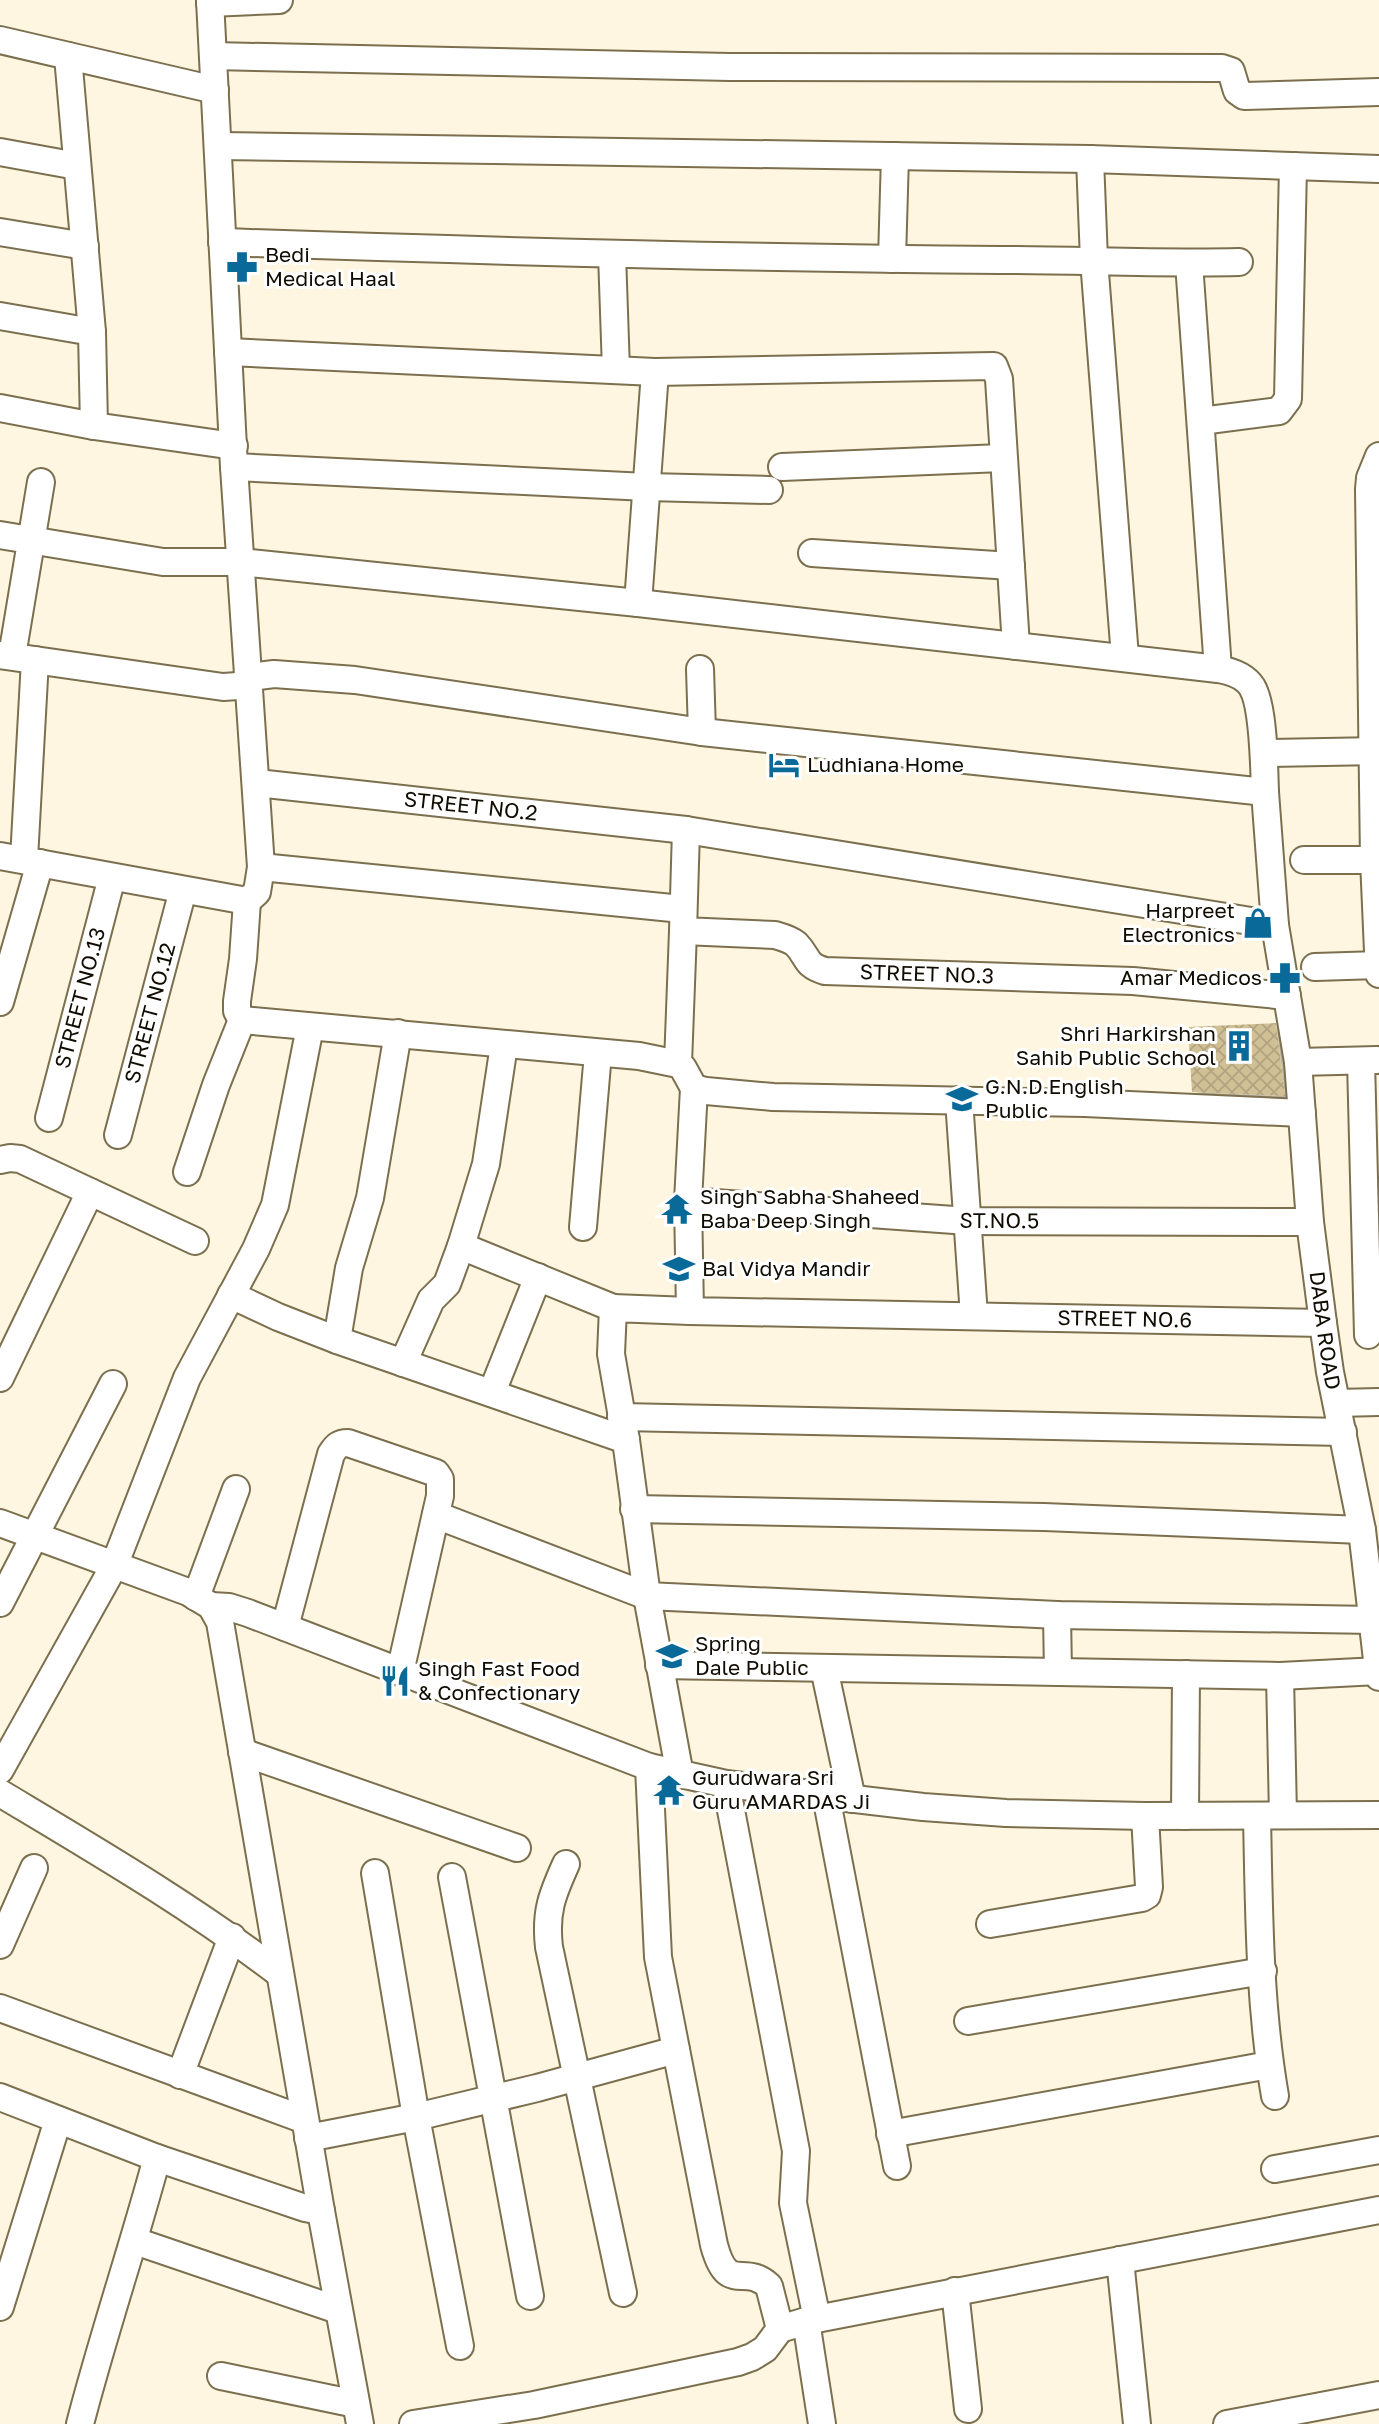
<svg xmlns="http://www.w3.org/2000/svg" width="1379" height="2424" font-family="'Golos Text',sans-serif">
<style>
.building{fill:url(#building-cross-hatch);filter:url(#shadow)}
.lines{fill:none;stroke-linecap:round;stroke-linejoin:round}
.minor-casing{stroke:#7b6f4e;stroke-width:30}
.minor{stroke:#fff;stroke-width:26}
.labels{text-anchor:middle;stroke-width:6;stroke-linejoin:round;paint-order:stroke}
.poi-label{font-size:21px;fill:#110c02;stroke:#fff;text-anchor:start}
.street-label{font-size:21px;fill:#110c02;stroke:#fff}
</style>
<defs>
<pattern id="building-cross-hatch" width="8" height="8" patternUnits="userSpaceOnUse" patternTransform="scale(1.75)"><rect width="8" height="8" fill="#d0c095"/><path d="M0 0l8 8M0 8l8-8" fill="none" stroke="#b2a47f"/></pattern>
<filter id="shadow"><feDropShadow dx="6" dy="6" stdDeviation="2" flood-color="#0004"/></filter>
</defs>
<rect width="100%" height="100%" fill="#fef6e1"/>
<path class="building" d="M1276,1023L1285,1096L1192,1092L1188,1027Z"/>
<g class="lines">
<defs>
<g id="minor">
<path d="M210,3L279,0"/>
<path d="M0,40L215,90"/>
<path d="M213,56L730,67L1222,68L1231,71L1237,91L1244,96L1379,92"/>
<path d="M219,146L1090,159L1379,169"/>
<path d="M0,152L77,166"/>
<path d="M1090,159L1094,260L1125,657"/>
<path d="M0,232L85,246"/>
<path d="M222,242C481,251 741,258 1001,260C1080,260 1160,264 1239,262"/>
<path d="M612,254L616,370"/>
<path d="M892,259L895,156"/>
<path d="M1189,263L1218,669"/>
<path d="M0,316L92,332"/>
<path d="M228,352L655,372L994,366L999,379L1016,646"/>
<path d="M0,408L94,426L92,332L68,56"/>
<path d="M1201,421L1279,411L1288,399L1293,166"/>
<path d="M94,426L234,446"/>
<path d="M1379,456L1370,478L1369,489L1374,860L1379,974"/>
<path d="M234,467L647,487L769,490"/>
<path d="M782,467L1002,458"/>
<path d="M0,535L163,562H240L638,603L1218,669C1230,671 1245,676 1252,687C1264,707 1264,767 1265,792L702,732L355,680L274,674L258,676L238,686L223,687L0,655"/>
<path d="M812,553L1011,566"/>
<path d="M638,603L655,372"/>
<path d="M12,656L41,482"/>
<path d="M700,669L702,732"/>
<path d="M1264,753L1379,751"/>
<path id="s1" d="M257,783L686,830L1275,925L1298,1062L1310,1222L1323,1323L1330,1372L1362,1530L1379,1677"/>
<path d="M1265,792L1275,925"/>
<path id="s2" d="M686,830L683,931L775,935C782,937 790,939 796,944C809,957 804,965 825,971L1133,981L1287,996"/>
<path d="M0,856L247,901L257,892L261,867L234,467L210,0"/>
<path d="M24,859L35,660"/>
<path d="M1304,860H1379"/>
<path d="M261,867L682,909"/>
<path d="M247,901L243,959L237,1001V1011L242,1020L639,1056L678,1064L683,1068L694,1088L706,1091L773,1097L1085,1103L1302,1113"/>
<path d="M1315,967L1379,965"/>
<path d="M0,1002L40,863"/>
<path d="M398,1033L370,1198L349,1268L337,1340L626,1440"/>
<path d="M1361,1061L1368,1335"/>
<path d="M1298,1062L1377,1060"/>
<path d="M678,1064L683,931"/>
<path id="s3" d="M694,1088L688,1201L690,1311L1323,1323"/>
<path d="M959,1100L974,1316"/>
<path id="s4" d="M49,1118L112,877"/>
<path id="s5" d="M118,1135L183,890"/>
<path d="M0,1160L10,1158L20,1159L195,1241"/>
<path d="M187,1172L216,1085L242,1020"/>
<path id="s6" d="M688,1201L968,1221L1310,1222"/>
<path d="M583,1227L598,1053"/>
<path d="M461,1246L613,1308"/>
<path d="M231,1295L278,1317L337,1340"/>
<path d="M403,1363L431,1300L447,1284L461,1246L486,1164L504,1045"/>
<path d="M0,1378L90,1192"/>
<path d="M492,1392L538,1277"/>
<path d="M1337,1403L1379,1402"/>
<path d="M621,1417L1343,1432"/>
<path d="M634,1509L1044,1517L1362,1530"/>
<path d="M436,1515L647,1596L1057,1615L1374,1620"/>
<path d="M0,1523L188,1592L211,1606L220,1622L321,2211L360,2424"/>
<path d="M196,1597L236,1489"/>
<path d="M0,1603L113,1384"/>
<path d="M211,1606L229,1607L248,1613L649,1767L726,1784L923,1807L1006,1813L1145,1816L1379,1815"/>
<path d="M1057,1615L1058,1672"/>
<path d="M285,1627L331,1454C336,1446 339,1443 348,1443L436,1473L440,1479V1496L400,1672"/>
<path d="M659,1665L1280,1676L1379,1671"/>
<path d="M824,1668L852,1799"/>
<path d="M1280,1676L1283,1815"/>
<path d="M242,1752L517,1848"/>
<path d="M649,1767L658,1957L714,2245C728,2296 743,2262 769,2286L780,2329"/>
<path d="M0,1770L114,1566L187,1378L256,1249L275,1205L310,1027"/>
<path d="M680,1775L647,1596L626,1440L611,1354L613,1308L690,1311"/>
<path d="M726,1784L796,2151L793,2203L817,2319"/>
<path d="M0,1793C95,1850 191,1906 280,1974"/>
<path d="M826,1796L897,2166"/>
<path d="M1185,1816L1186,1674"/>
<path d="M1257,1816C1259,1909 1259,2004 1275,2096"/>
<path d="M566,1864C552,1895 545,1912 549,1947L623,2293"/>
<path d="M375,1873L416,2117L460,2346"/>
<path d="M452,1877L530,2296"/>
<path d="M990,1924L1142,1898L1147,1895L1149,1887L1145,1816"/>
<path d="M0,1945L34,1868"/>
<path d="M0,2008L305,2120"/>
<path d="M968,2021L1263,1971"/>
<path d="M180,2075L232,1937"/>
<path d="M0,2097L157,2158L305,2208L321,2211"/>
<path d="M890,2134L1269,2065"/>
<path d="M308,2138L416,2117L537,2088L676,2050"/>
<path d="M1275,2169L1379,2150"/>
<path d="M135,2241L338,2310"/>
<path d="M1120,2260L1137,2424"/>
<path d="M955,2291L968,2409"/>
<path d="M0,2307L58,2120"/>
<path d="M806,2321L822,2424"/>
<path d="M221,2376L356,2404"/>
<path d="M80,2424C103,2335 133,2247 157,2158"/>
<path d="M413,2424L534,2405L738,2362L752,2357L765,2349L780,2329L806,2321L1379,2210"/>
<path d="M1227,2424L1379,2395"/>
</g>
</defs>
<use href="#minor" class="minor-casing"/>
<use href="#minor" class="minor"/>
</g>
<defs>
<symbol id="pharmacy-bare" viewBox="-9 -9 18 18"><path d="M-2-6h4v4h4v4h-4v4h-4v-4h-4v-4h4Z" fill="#096a99" stroke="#fff" stroke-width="2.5" paint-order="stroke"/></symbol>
<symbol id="hotel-bare" viewBox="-9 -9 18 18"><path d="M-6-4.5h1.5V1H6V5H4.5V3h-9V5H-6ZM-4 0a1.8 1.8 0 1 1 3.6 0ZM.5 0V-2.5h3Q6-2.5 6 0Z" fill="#096a99" stroke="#fff" stroke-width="2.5" paint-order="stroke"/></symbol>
<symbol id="shop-bare" viewBox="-9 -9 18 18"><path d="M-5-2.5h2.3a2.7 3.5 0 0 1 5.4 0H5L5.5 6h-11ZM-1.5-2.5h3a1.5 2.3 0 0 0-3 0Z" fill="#096a99" stroke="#fff" stroke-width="2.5" paint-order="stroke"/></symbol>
<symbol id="building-bare" viewBox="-9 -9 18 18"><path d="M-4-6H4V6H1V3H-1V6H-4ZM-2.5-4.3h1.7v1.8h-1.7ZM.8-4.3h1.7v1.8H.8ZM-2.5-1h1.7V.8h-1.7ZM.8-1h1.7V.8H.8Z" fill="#096a99" stroke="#fff" stroke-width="2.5" paint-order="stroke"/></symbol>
<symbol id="school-bare" viewBox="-9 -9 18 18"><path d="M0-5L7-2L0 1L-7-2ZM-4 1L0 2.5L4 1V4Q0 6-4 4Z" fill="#096a99" stroke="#fff" stroke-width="2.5" paint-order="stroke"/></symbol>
<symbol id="temple-bare" viewBox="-9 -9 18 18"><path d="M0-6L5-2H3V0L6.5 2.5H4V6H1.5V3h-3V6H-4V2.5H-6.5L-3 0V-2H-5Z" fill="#096a99" stroke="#fff" stroke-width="2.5" paint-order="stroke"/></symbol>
<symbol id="restaurant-bare" viewBox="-9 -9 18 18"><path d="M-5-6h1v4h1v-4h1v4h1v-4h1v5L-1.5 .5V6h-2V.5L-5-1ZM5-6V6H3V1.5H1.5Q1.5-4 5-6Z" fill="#096a99" stroke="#fff" stroke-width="2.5" paint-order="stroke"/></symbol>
</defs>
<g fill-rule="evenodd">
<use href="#pharmacy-bare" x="220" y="245" width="44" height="44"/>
<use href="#hotel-bare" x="762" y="743" width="44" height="44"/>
<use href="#shop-bare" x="1236" y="901" width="44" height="44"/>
<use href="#pharmacy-bare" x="1263" y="956" width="44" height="44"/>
<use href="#building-bare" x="1217" y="1024" width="44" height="44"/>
<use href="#school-bare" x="940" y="1077" width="44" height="44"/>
<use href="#temple-bare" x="655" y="1187" width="44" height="44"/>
<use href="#school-bare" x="657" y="1247" width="44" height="44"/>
<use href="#school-bare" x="650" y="1634" width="44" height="44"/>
<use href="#restaurant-bare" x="373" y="1659" width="44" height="44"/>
<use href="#temple-bare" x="647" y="1768" width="44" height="44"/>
</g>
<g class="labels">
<g class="poi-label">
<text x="265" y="262">Bedi<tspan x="265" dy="24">Medical Haal</tspan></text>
<text x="807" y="772">Ludhiana Home</text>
<text x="1235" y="918" text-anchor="end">Harpreet<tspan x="1235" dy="24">Electronics</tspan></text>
<text x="1262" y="985" text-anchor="end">Amar Medicos</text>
<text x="1216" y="1041" text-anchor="end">Shri Harkirshan<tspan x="1216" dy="24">Sahib Public School</tspan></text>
<text x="985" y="1094">G.N.D.English<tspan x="985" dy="24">Public</tspan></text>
<text x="700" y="1204">Singh Sabha Shaheed<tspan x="700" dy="24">Baba Deep Singh</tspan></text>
<text x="702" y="1276">Bal Vidya Mandir</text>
<text x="695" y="1651">Spring<tspan x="695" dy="24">Dale Public</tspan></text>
<text x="418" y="1676">Singh Fast Food<tspan x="418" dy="24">&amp; Confectionary</tspan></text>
<text x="692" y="1785">Gurudwara Sri<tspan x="692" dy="24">Guru AMARDAS Ji</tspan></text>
</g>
<g class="street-label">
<text dy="7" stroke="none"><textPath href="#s1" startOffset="215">STREET NO.2</textPath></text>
<text dy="7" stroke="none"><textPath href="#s2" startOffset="359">STREET NO.3</textPath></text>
<text dy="7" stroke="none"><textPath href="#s4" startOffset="124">STREET NO.13</textPath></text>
<text dy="7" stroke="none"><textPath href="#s5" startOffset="126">STREET NO.12</textPath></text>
<text dy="7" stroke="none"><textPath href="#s6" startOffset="312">ST.NO.5</textPath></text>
<text dy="7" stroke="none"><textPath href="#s3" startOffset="658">STREET NO.6</textPath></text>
<text dy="7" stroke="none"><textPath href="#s1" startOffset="1437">DABA ROAD</textPath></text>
</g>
</g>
</svg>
